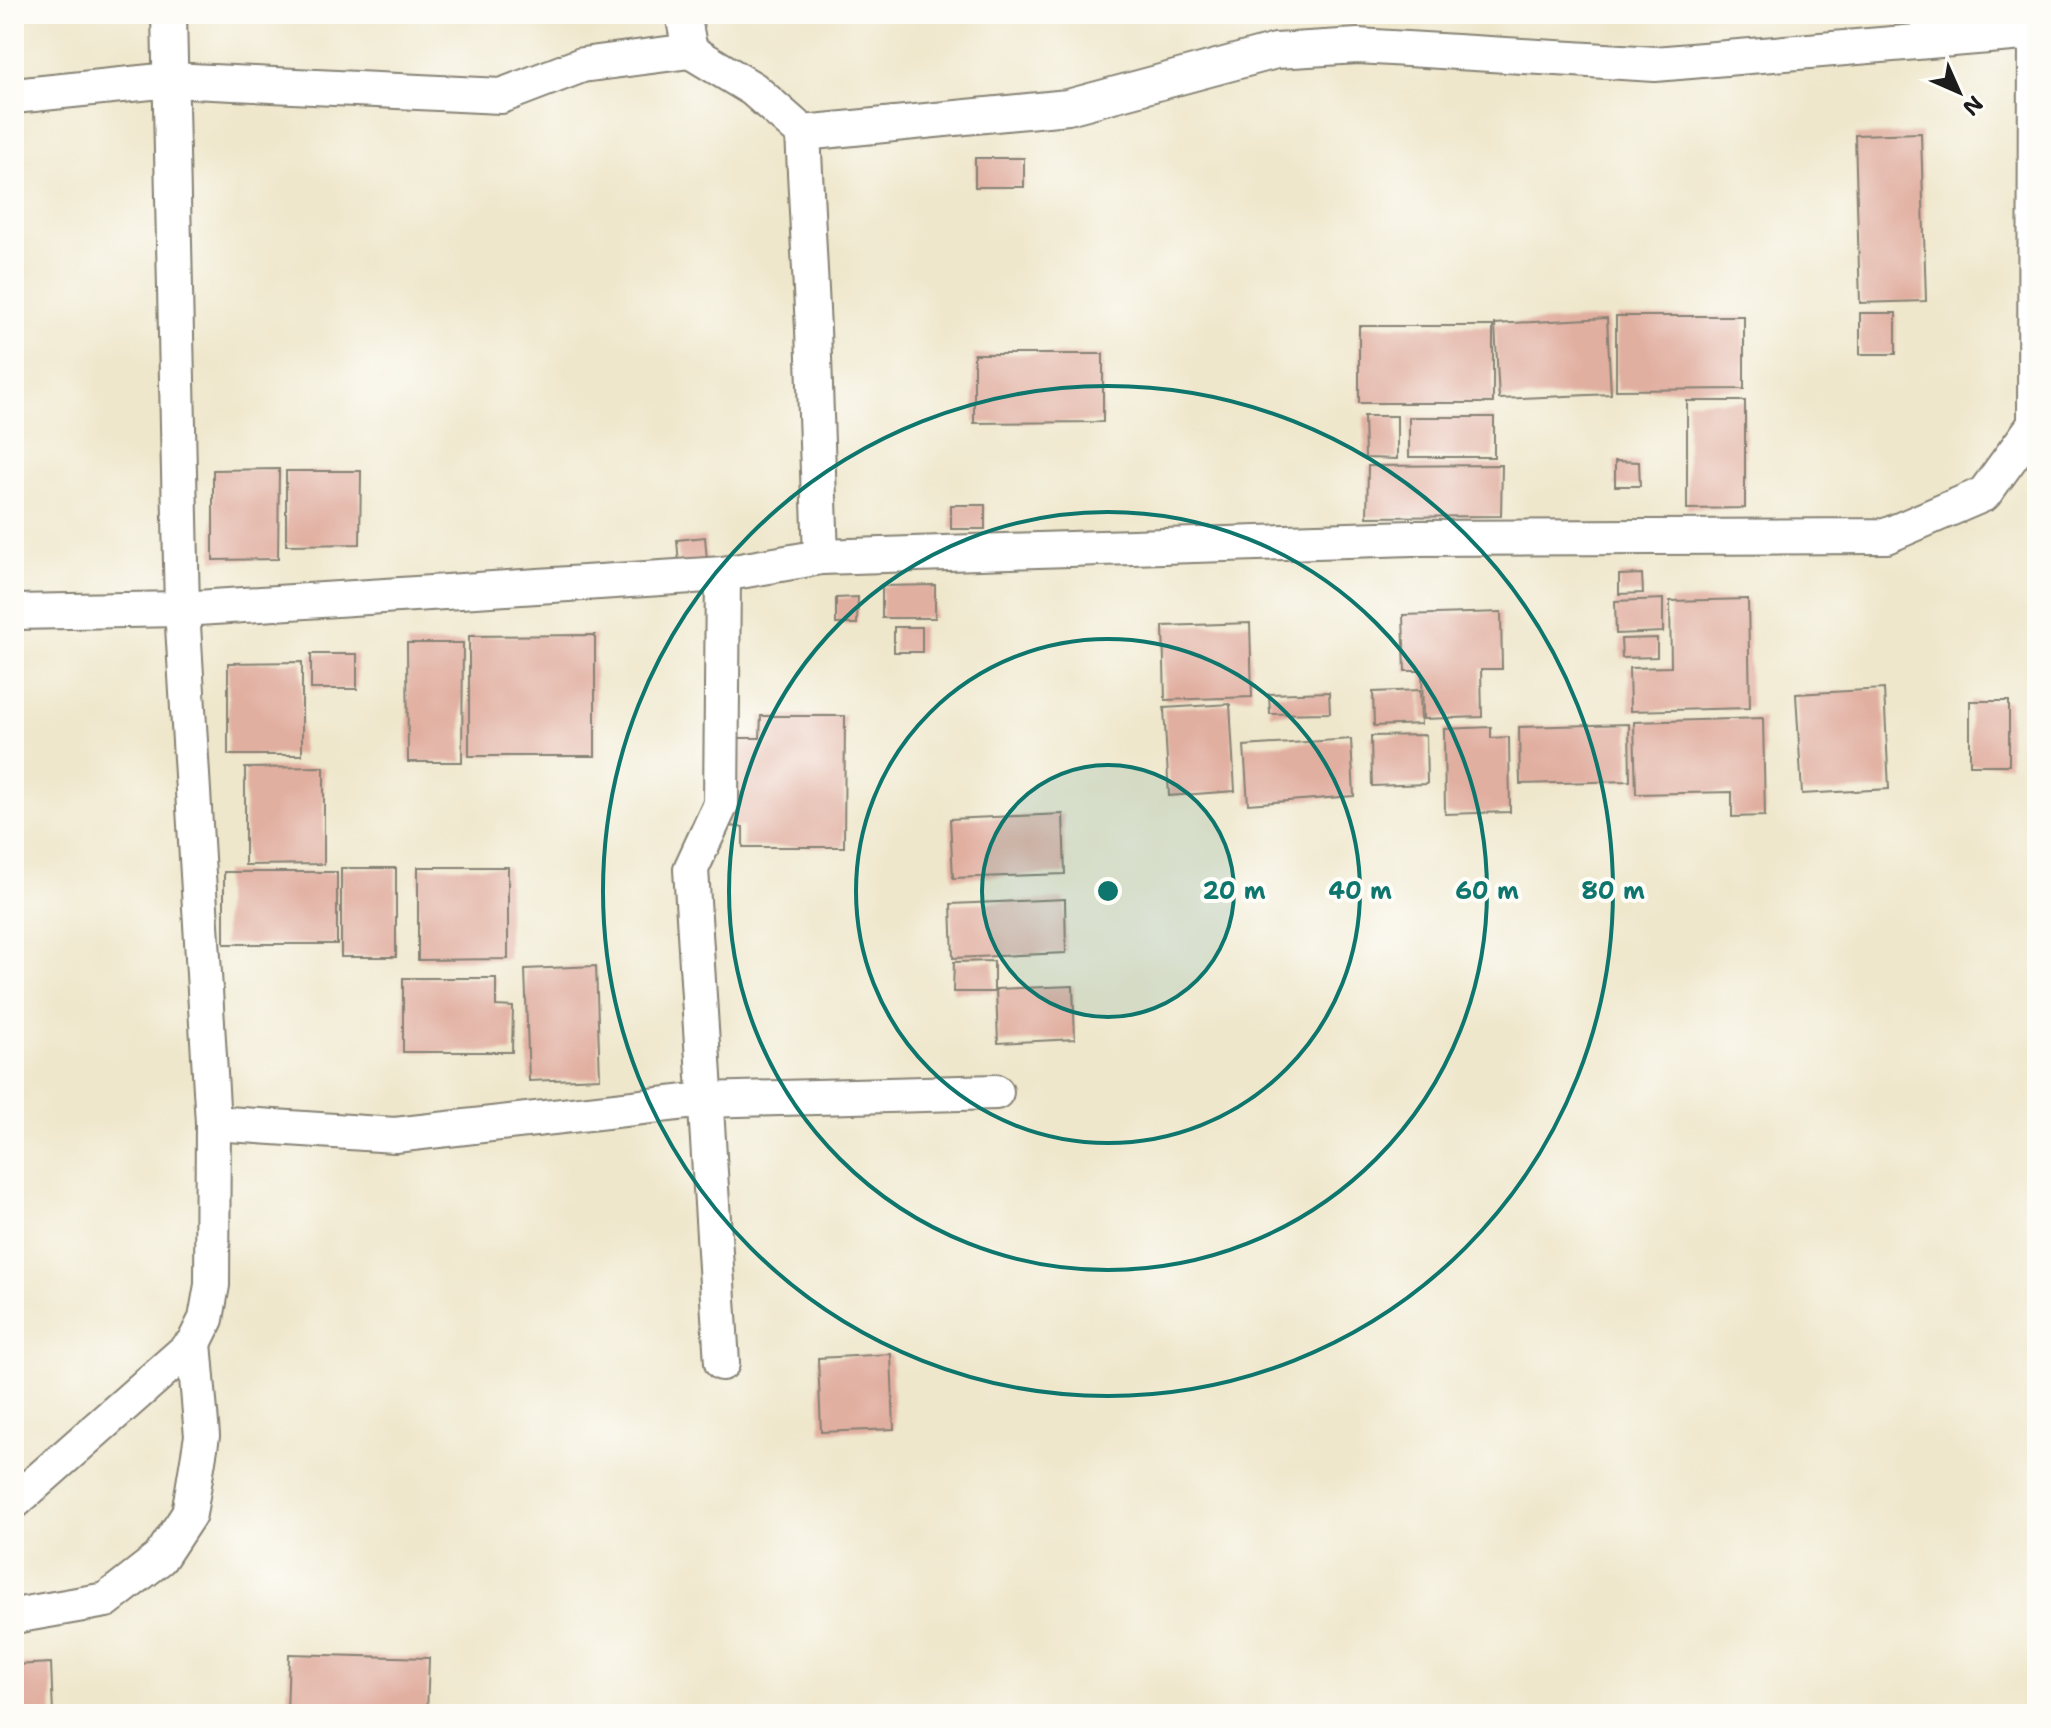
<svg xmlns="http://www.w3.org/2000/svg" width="2051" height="1728" font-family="'Shantell Sans',sans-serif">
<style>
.building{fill:#e1afa0}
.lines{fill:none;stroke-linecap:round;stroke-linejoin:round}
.street-casing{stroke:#868274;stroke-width:38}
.street{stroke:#fff;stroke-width:34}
.ring{fill:none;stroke:#0f766e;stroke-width:4}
.centre{fill:#0f766e;stroke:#fdfcf7;stroke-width:4}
.ring-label{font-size:24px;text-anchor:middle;font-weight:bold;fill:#0f766e;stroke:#fdfcf7;stroke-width:8;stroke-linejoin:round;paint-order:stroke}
</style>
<rect width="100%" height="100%" fill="#fdfcf7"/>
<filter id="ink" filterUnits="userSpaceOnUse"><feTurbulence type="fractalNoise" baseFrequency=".0125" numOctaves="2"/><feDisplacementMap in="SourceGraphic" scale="16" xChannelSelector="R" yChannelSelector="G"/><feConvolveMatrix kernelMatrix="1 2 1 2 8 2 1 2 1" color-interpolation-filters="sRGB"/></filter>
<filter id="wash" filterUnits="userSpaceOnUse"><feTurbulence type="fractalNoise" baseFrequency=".006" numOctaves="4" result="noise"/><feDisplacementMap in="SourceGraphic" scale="32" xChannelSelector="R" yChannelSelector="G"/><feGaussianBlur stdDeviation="1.8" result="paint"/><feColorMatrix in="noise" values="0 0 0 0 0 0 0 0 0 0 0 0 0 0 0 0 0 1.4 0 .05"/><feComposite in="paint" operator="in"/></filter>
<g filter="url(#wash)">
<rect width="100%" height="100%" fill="#efe7cc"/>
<g id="blocks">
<g class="building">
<path d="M1921,133L1926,301L1860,303L1855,135Z"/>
<rect x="975" y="158" width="49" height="29"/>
<rect x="1860" y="313" width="36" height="41"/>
<path d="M1616,316H1744V389L1616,390Z"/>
<path d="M1607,318L1611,394L1499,399L1495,324Z"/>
<rect x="1359" y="326" width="134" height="77"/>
<path d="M974,354H1103V422L974,423Z"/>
<path d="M1687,401H1745V508L1687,509Z"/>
<path d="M1364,416H1397V459L1365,458Z"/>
<rect x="1409" y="417" width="85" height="40"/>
<path d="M1615,461L1639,462L1640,486H1615Z"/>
<path d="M1502,465L1501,516L1367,517L1368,466Z"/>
<path d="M279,469L278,559L213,560V470Z"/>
<path d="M286,471H361L360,544L286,545Z"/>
<rect x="951" y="505" width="34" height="24"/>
<path d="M705,537L707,561L679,564L677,540Z"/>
<path d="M1642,574L1643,593L1619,594V575Z"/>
<path d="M935,585V618H882V586Z"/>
<path d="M858,597L857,624H836V598Z"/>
<path d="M1663,599V632L1616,634L1615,601Z"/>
<path d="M1748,599L1750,708L1630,711L1629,668L1671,667L1670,601Z"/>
<path d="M1501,612L1502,669H1481L1482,717L1423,719L1422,671H1405L1403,615Z"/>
<path d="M1250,623L1252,697L1165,700L1163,626Z"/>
<rect x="894" y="627" width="28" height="25"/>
<path d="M595,635V756H469V636Z"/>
<path d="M1657,638V657L1622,658L1621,639Z"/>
<path d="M407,643H463L462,762H408Z"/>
<rect x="311" y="654" width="46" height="35"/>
<path d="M302,662V755H228V663Z"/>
<path d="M1884,689L1889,789L1802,794L1796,694Z"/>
<path d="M1420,690L1421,724L1374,726L1373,692Z"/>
<path d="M1329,692L1330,713L1270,714L1269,694Z"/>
<rect x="1970" y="701" width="39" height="64"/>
<path d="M1230,704L1235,791L1169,796L1164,708Z"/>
<path d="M761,716H845L844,847H743V827L726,826V738H760Z"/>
<path d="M1763,718L1765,816L1732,817V792L1636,794L1634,722Z"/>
<path d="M1629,724L1630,781L1520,784L1519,727Z"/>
<path d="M1491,727V738L1509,737L1510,812L1445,814L1444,729Z"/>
<path d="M1426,735L1427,784L1372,786L1371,736Z"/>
<path d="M1351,739L1354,796L1248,804L1244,746Z"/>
<path d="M324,767V864L245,865V768Z"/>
<path d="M1063,814L1065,874L953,878L950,819Z"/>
<path d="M418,867H508V959L418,960Z"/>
<rect x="341" y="868" width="55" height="89"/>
<rect x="224" y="872" width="113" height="72"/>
<path d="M1065,899L1066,953L953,958L951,904Z"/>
<path d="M994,961V992H953L954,962Z"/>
<path d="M596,966L600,1078L529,1081L525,969Z"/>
<path d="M403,978H496V1006L513,1007L512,1052H403Z"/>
<path d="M1073,986L1075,1039L998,1043L996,989Z"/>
<path d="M891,1354L894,1429L821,1432L818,1358Z"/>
<path d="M289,1654L429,1658L427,1714H287Z"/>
<path d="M51,1663L53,1714H14V1665Z"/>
</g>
</g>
</g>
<g filter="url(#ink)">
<use href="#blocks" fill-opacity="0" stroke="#868274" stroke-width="2"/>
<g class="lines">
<defs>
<g id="street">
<path d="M690,51L753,89L803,133L813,329L821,557L1412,538L1886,536L1984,494L2035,424L2036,32L1655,64L1358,46L1276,51L1068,107L803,133"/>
<path d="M14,96L170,80L501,96L582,65L690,51L683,14"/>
<path d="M14,612L182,609L723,574L821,557"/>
<path d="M213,1123L395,1135L704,1100L996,1092"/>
<path d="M722,1363L691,869L721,804L723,574"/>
<path d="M14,1502L194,1343L206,1319L212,1285L213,1123L182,609L169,14"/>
<path d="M14,1616L106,1600L160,1558L189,1514L202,1436L194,1343"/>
</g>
</defs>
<use href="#street" class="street-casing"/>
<use href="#street" class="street"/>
</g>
</g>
<circle cx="1108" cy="891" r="126" fill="#0f766e" fill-opacity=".12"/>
<g class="ring">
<circle cx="1108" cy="891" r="126"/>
<circle cx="1108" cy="891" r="252"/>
<circle cx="1108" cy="891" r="379"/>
<circle cx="1108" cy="891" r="505"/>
</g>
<circle cx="1108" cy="891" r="12" class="centre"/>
<g class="ring-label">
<text x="1234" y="899">20 m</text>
<text x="1360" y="899">40 m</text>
<text x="1487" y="899">60 m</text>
<text x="1613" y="899">80 m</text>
</g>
<rect width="2051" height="1728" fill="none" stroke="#fdfcf7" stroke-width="48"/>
<g transform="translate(1959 92) rotate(135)" stroke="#fdfcf7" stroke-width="6" paint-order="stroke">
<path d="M0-6L14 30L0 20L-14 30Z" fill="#1c1c1c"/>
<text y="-12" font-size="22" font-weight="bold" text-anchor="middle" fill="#1c1c1c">N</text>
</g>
</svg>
